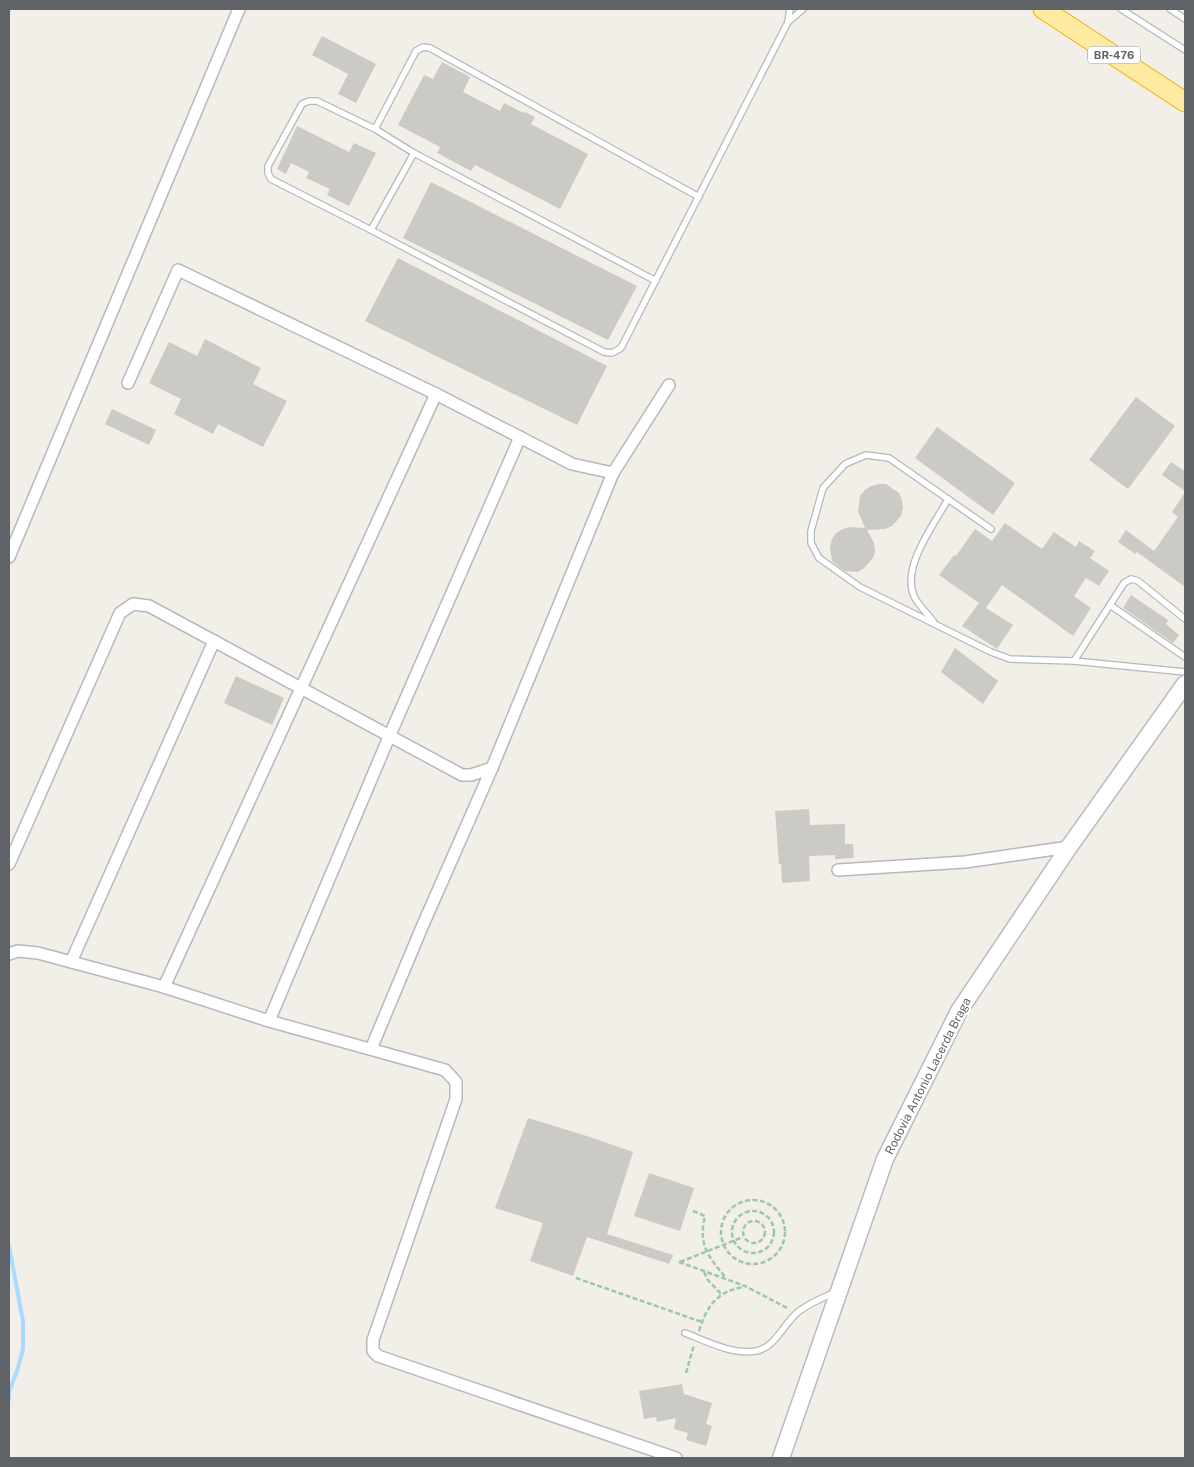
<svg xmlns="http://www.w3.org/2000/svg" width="1194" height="1467" font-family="'Public Sans',sans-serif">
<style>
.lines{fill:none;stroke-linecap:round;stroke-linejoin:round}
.stream{stroke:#aadaff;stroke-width:4}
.building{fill:#cccac5}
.service-casing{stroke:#b5b8bc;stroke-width:8}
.minor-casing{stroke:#b5b8bc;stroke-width:14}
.secondary-casing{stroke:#b6babf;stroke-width:19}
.trunk-casing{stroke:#f9ab00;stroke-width:21}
.path{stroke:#9cc7a9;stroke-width:2.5;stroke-dasharray:5 2.5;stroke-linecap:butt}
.service{stroke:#fff;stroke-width:5.5}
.minor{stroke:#fff;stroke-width:11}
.secondary{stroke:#fff;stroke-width:16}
.trunk{stroke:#feeaa1;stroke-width:19}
.labels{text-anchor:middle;stroke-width:5;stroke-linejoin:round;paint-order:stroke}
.shield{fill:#fff;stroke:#8f9295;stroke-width:1}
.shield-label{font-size:11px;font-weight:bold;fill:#5f6368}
.street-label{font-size:12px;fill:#5f6368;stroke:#fff}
</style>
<rect width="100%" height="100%" fill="#f1efe8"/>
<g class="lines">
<path class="stream" d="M9,1246L23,1321V1349L18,1368L9,1392V1400"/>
</g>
<g class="building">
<path d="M322,36L376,64L356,103L338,94L348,74L312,55Z"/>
<path d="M442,62L470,77L463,92L500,111L504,103L524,113L525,112L535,117L531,124L588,154L560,209L475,165L471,171L437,153L440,147L398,125L424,75L433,79Z"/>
<path d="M297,126L349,152L354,143L376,153L349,206L327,195L330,189L306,178L309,172L291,163L286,174L277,169Z"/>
<path d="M431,182L637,286L608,340L403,238Z"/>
<path d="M398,258L607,366L577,425L365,321Z"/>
<path d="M205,339L261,368L253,384L287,401L263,447L218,424L213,434L174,414L181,399L149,383L169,342L197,356Z"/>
<path d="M1136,397L1175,426L1128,489L1089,460Z"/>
<path d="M112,409L156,430L149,445L105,424Z"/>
<path d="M937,427L1015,483L993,515L915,458Z"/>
<path d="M1171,462L1185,471V491L1162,475Z"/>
<path d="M879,484H886L899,493L902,500L903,508L901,516L892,526L885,529L867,530L874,543L875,551L873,558L863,569L857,572L845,571L832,561L830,547L832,539L836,533L843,529L850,527L865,528L858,511L860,496L865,490L871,486Z"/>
<path d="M1185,492V587L1137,552L1135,554L1118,542L1126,530L1154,551L1178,517L1172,512Z"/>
<path d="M1005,523L1042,549L1054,532L1076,547L1079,541L1095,551L1090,558L1109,571L1099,586L1086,578L1074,596L1091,608L1073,636L1002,585L986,608L1013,625L997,649L962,626L979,603L939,575L954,555L956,556L975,529L992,541Z"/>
<path d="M1131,595L1168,620L1166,624L1179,635L1173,643L1123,608Z"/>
<path d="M955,648L998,681L983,704L941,672Z"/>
<path d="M236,676L284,698L272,725L224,703Z"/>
<path d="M809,809L810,825L845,824V844H853L854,858L835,859V855L809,856L810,881L782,883L781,864H779L775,811Z"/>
<path d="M528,1118L590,1137L633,1152L607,1234L673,1255L669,1264L587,1237L573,1276L530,1261L543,1223L495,1208Z"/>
<path d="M649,1173L694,1188L680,1231L634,1216Z"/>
<path d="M682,1384L684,1394L712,1403L706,1424L712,1426L706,1446L686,1440L688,1433L674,1429L676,1418L657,1422L656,1417L644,1419L639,1391Z"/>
</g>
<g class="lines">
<defs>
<g id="service">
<path d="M1121,9L1185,50"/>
<path d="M1170,9L1185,19"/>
<path d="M788,22L803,9"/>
<path d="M375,129L416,51L423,47L430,48L699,197"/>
<path d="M371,230L414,153"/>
<path d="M656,281L414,153L375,129L317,101H309L302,104L268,166V173L271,179L371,230L604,352L612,353L621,348L788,22L790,9"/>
<path d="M991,529L889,458L866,455L845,464L823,488L811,531V543L819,558L860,587L991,652L1010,659L1074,661L1185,672"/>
<path d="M1110,605L1185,657"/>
<path d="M933,621C927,613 918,605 914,596C901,567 934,525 948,499"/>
<path d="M1074,661L1124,583L1131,579L1138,581L1185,619"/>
<path d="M685,1333C706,1341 732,1355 756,1351C775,1348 784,1323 798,1312C809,1303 822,1298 836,1292"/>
</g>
<g id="minor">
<path d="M128,383L178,270L436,394L572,464L613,473"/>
<path d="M9,557L239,9"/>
<path d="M9,864L120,613L133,604L149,606L462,775H471L492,768"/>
<path d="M838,870L965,862L1069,847"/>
<path d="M9,954L18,951L38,953L164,987L269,1021L445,1070L456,1082V1099L373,1340V1351L378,1356L676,1458"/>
<path d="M71,962L214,641"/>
<path d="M164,987L436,394"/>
<path d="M269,1021L389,737L520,437"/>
<path d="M371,1049L422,927L492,768L613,473L669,385"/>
</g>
<path id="secondary" d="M781,1458L885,1159L959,1011L1069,847L1185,684"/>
<path id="trunk" d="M1043,9L1185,102"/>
</defs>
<use href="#service" class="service-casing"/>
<use href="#minor" class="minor-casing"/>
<use href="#secondary" class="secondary-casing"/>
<use href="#trunk" class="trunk-casing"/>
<g class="path">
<circle cx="753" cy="1232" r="32"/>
<path d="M693,1211L705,1216C698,1245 708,1256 726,1278"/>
<circle cx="753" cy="1232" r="21"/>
<circle cx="754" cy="1232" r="11"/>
<path d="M679,1262L745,1286L789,1309"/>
<path d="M680,1262L743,1237"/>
<path d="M704,1272L708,1280L722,1295"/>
<path d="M576,1278L702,1322"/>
<path d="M699,1331C707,1306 717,1291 744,1287"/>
<path d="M686,1373L694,1345"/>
</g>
<use href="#service" class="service"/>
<use href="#minor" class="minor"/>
<use href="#secondary" class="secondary"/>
<use href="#trunk" class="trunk"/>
</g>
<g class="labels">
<rect class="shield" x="1088" y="46.5" width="52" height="17" rx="4"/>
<g class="shield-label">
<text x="1114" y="59">BR-476</text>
</g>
<g class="street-label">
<text transform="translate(928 1076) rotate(-63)" y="4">Rodovia Antonio Lacerda Braga</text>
</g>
</g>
<rect width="1194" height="1467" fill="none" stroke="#5f6368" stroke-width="20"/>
</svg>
